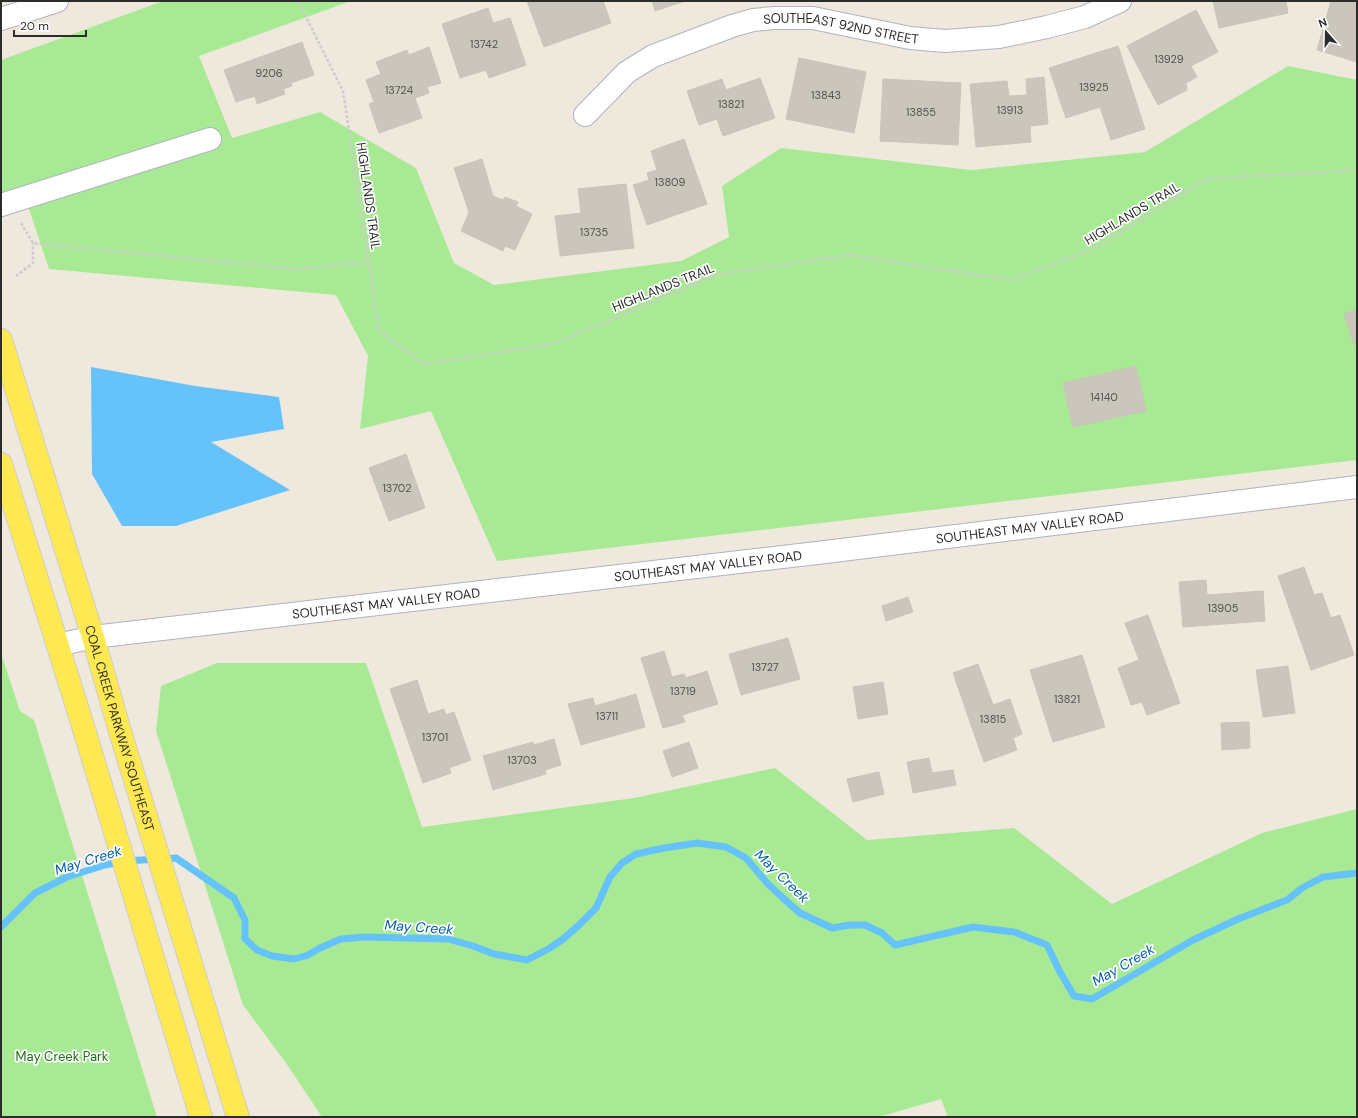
<svg xmlns="http://www.w3.org/2000/svg" width="1358" height="1118" font-family="'DM Sans',sans-serif">
<style>
.green{fill:#a8ea94}
.water{fill:#66c2fa}
.lines{fill:none;stroke-linecap:round;stroke-linejoin:round}
.stream{stroke:#66c2fa;stroke-width:7}
.building{fill:#cac6bc;stroke:#cac5b6}
.minor-casing{stroke:#b1b2c1;stroke-width:24}
.major-casing{stroke:#ccc;stroke-width:24}
.path{stroke:#ccc;stroke-width:2.5;stroke-dasharray:3 2;stroke-linecap:butt}
.minor{stroke:#fff;stroke-width:22}
.major{stroke:#fee952;stroke-width:22}
.labels{text-anchor:middle;stroke-width:3.5;stroke-linejoin:round;paint-order:stroke}
.number-label{font-size:11px;fill:#545250}
.street-label{font-size:13px;fill:#2c2c2c;stroke:#fff}
.park-label{font-size:13px;fill:#1c7113;stroke:#fff}
.water-label{font-size:14px;font-style:italic;fill:#005dab;stroke:#fff}
</style>
<rect width="100%" height="100%" fill="#efe9dd"/>
<g class="green">
<path d="M163,1H351L199,56L232,138L320,112L416,168L454,263L494,285L681,261L729,237L722,186L781,148L971,170L1145,152L1288,66L1357,80V460L497,561L431,411L360,429L368,356L336,295L49,269L24,194H1V60Z"/>
<path d="M1,653L20,711L34,720L157,1117H1Z"/>
<path d="M217,663H366L422,827L634,798L775,768L867,840L1014,828L1112,904L1262,833L1357,809V1117H948L941,1099L879,1117H322L286,1063L243,1005L156,731L161,686Z"/>
</g>
<path class="water" d="M91,367L195,386L279,397L284,429L211,442L290,490L176,526H122L92,474Z"/>
<g class="lines">
<path class="stream" d="M1,927L35,893L67,877L105,865L125,861L176,858L234,898L245,920V939L257,950L272,956L294,959L308,955L320,948L341,939L364,937L448,939L473,946L494,954L527,960L550,948L563,939L578,926L596,908L610,877L622,863L636,854L664,848L697,843L726,847L746,858L767,883L784,899L800,913L832,928L850,925H865L882,933L895,945L973,927L1014,932L1047,945L1059,970L1074,996L1092,999L1193,940L1238,919L1287,900L1302,888L1323,877L1357,873"/>
</g>
<g class="building">
<path d="M527,1H603L611,23L544,47Z"/>
<path d="M652,1H685L655,11Z"/>
<path d="M1213,1H1286L1288,13L1219,28Z"/>
<path d="M1331,1H1357V62L1317,50Z"/>
<path d="M488,8L493,23L510,18L526,65L489,78L486,70L460,78L442,24Z"/>
<path d="M1196,10L1218,52L1191,66L1197,77L1186,83L1187,90L1158,105L1127,46Z"/>
<path d="M302,42L314,75L291,83L292,86L283,89L285,94L257,104L255,96L236,102L224,70Z"/>
<path d="M1118,46L1145,129L1111,140L1100,107L1066,118L1049,68Z"/>
<path d="M429,47L441,83L427,87L429,93L415,98L422,118L379,133L369,104L374,102L366,80L381,74L376,62L407,50L409,55Z"/>
<path d="M799,58L866,72L854,133L786,119Z"/>
<path d="M1044,77L1048,124L1030,126L1031,142L976,147L970,84L1007,81L1009,96L1027,95L1026,79Z"/>
<path d="M760,78L775,118L723,136L717,119L699,125L687,91L722,79L726,90Z"/>
<path d="M883,79L961,83L958,145L880,141Z"/>
<path d="M684,139L707,204L647,225L633,185L649,180L647,173L657,170L651,151Z"/>
<path d="M482,159L493,196L503,200L505,197L518,202L516,206L532,214L515,250L505,246L503,251L461,231L469,212L454,168Z"/>
<path d="M626,184L634,248L560,256L555,216L581,213L578,189Z"/>
<path d="M1357,309V344L1354,345L1344,314Z"/>
<path d="M1136,366L1146,411L1073,427L1063,383Z"/>
<path d="M406,454L425,508L389,521L369,468Z"/>
<path d="M1304,567L1314,595L1322,593L1331,618L1340,615L1354,655L1311,670L1278,576Z"/>
<path d="M1206,580L1207,595L1263,591L1265,621L1183,627L1179,582Z"/>
<path d="M908,597L913,612L886,621L882,606Z"/>
<path d="M1148,615L1180,703L1147,715L1142,702L1131,705L1118,668L1139,660L1125,623Z"/>
<path d="M788,638L800,679L741,695L729,654Z"/>
<path d="M664,651L672,677L684,674L686,678L707,671L718,704L682,715L685,722L663,728L641,658Z"/>
<path d="M1082,655L1105,727L1053,742L1030,670Z"/>
<path d="M978,664L993,705L1010,699L1022,734L1013,738L1017,750L984,762L953,673Z"/>
<path d="M1288,666L1295,713L1263,717L1256,670Z"/>
<path d="M417,680L428,714L444,709L446,715L454,712L471,760L449,768L451,773L423,783L390,689Z"/>
<path d="M883,682L888,714L858,719L853,687Z"/>
<path d="M636,694L645,727L581,745L568,704L593,698L595,706Z"/>
<path d="M1249,722L1250,748L1222,750L1221,723Z"/>
<path d="M554,739L561,765L545,770L546,774L493,790L483,756L533,742L534,745Z"/>
<path d="M689,742L698,768L672,777L663,751Z"/>
<path d="M929,758L932,773L953,770L956,785L913,793L907,762Z"/>
<path d="M879,772L884,794L853,802L847,779Z"/>
</g>
<g class="lines">
<defs>
<g id="minor">
<path d="M1,19L57,1"/>
<path id="s1" d="M585,115L627,72L653,56L732,26L753,20L774,18H813L910,38L945,41L999,37L1047,27L1085,17L1120,1"/>
<path d="M1,205L210,139"/>
<path id="s2" d="M58,645L93,637L817,553L1357,487"/>
</g>
<g id="major">
<path id="s3" d="M1,340L93,637L119,728L238,1117"/>
<path d="M1,464L83,726L201,1117"/>
</g>
</defs>
<use href="#minor" class="minor-casing"/>
<use href="#major" class="major-casing"/>
<g class="path">
<path d="M298,1L343,91L379,331L424,364L553,344L719,274L849,255L1012,280L1099,246L1206,179L1357,170"/>
<path d="M21,223L33,243L296,269L368,262"/>
<path d="M16,276L33,263V243"/>
</g>
<use href="#minor" class="minor"/>
<use href="#major" class="major"/>
</g>
<g class="labels">
<g class="number-label">
<text x="484" y="48">13742</text>
<text x="1169" y="63">13929</text>
<text x="269" y="77">9206</text>
<text x="1094" y="91">13925</text>
<text x="399" y="94">13724</text>
<text x="826" y="99">13843</text>
<text x="731" y="108">13821</text>
<text x="1010" y="114">13913</text>
<text x="921" y="116">13855</text>
<text x="670" y="186">13809</text>
<text x="594" y="236">13735</text>
<text x="1104" y="401">14140</text>
<text x="397" y="492">13702</text>
<text x="1223" y="612">13905</text>
<text x="765" y="671">13727</text>
<text x="683" y="695">13719</text>
<text x="1067" y="703">13821</text>
<text x="607" y="720">13711</text>
<text x="993" y="723">13815</text>
<text x="435" y="741">13701</text>
<text x="522" y="764">13703</text>
</g>
<g class="street-label">
<text dy="5" stroke="none"><textPath href="#s1" startOffset="286">SOUTHEAST 92ND STREET</textPath></text>
<text transform="translate(369 196) rotate(82)" y="5">HIGHLANDS TRAIL</text>
<text transform="translate(1132 213) rotate(-31)" y="5">HIGHLANDS TRAIL</text>
<text transform="translate(663 287) rotate(-22)" y="5">HIGHLANDS TRAIL</text>
<text dy="5" stroke="none"><textPath href="#s2" startOffset="979">SOUTHEAST MAY VALLEY ROAD</textPath></text>
<text dy="5" stroke="none"><textPath href="#s2" startOffset="655">SOUTHEAST MAY VALLEY ROAD</textPath></text>
<text dy="5" stroke="none"><textPath href="#s2" startOffset="331">SOUTHEAST MAY VALLEY ROAD</textPath></text>
<text dy="5" stroke="none"><textPath href="#s3" startOffset="406">COAL CREEK PARKWAY SOUTHEAST</textPath></text>
</g>
<g class="park-label">
<text x="62" y="1061">May Creek Park</text>
</g>
<g class="water-label">
<text transform="translate(88 860) rotate(-17)" y="5">May Creek</text>
<text transform="translate(782 876) rotate(44)" y="5">May Creek</text>
<text transform="translate(419 927) rotate(4)" y="5">May Creek</text>
<text transform="translate(1123 965) rotate(-30)" y="5">May Creek</text>
</g>
</g>
<rect width="1358" height="1118" fill="none" stroke="#2c2c2c" stroke-width="4"/>
<g transform="translate(1326 32) rotate(340)" stroke="#ffffff" stroke-width="3" paint-order="stroke">
<path d="M0-3L7 15L0 10L-7 15Z" fill="#2c2c2c"/>
<text y="-6" font-size="11" font-weight="bold" text-anchor="middle" fill="#2c2c2c">N</text>
</g>
<path d="M14 30v6h72v-6" fill="none" stroke="#2c2c2c" stroke-width="2"/>
<text x="20" y="30" font-size="12" fill="#2c2c2c" stroke="#ffffff" stroke-width="3" paint-order="stroke">20 m</text>
</svg>
